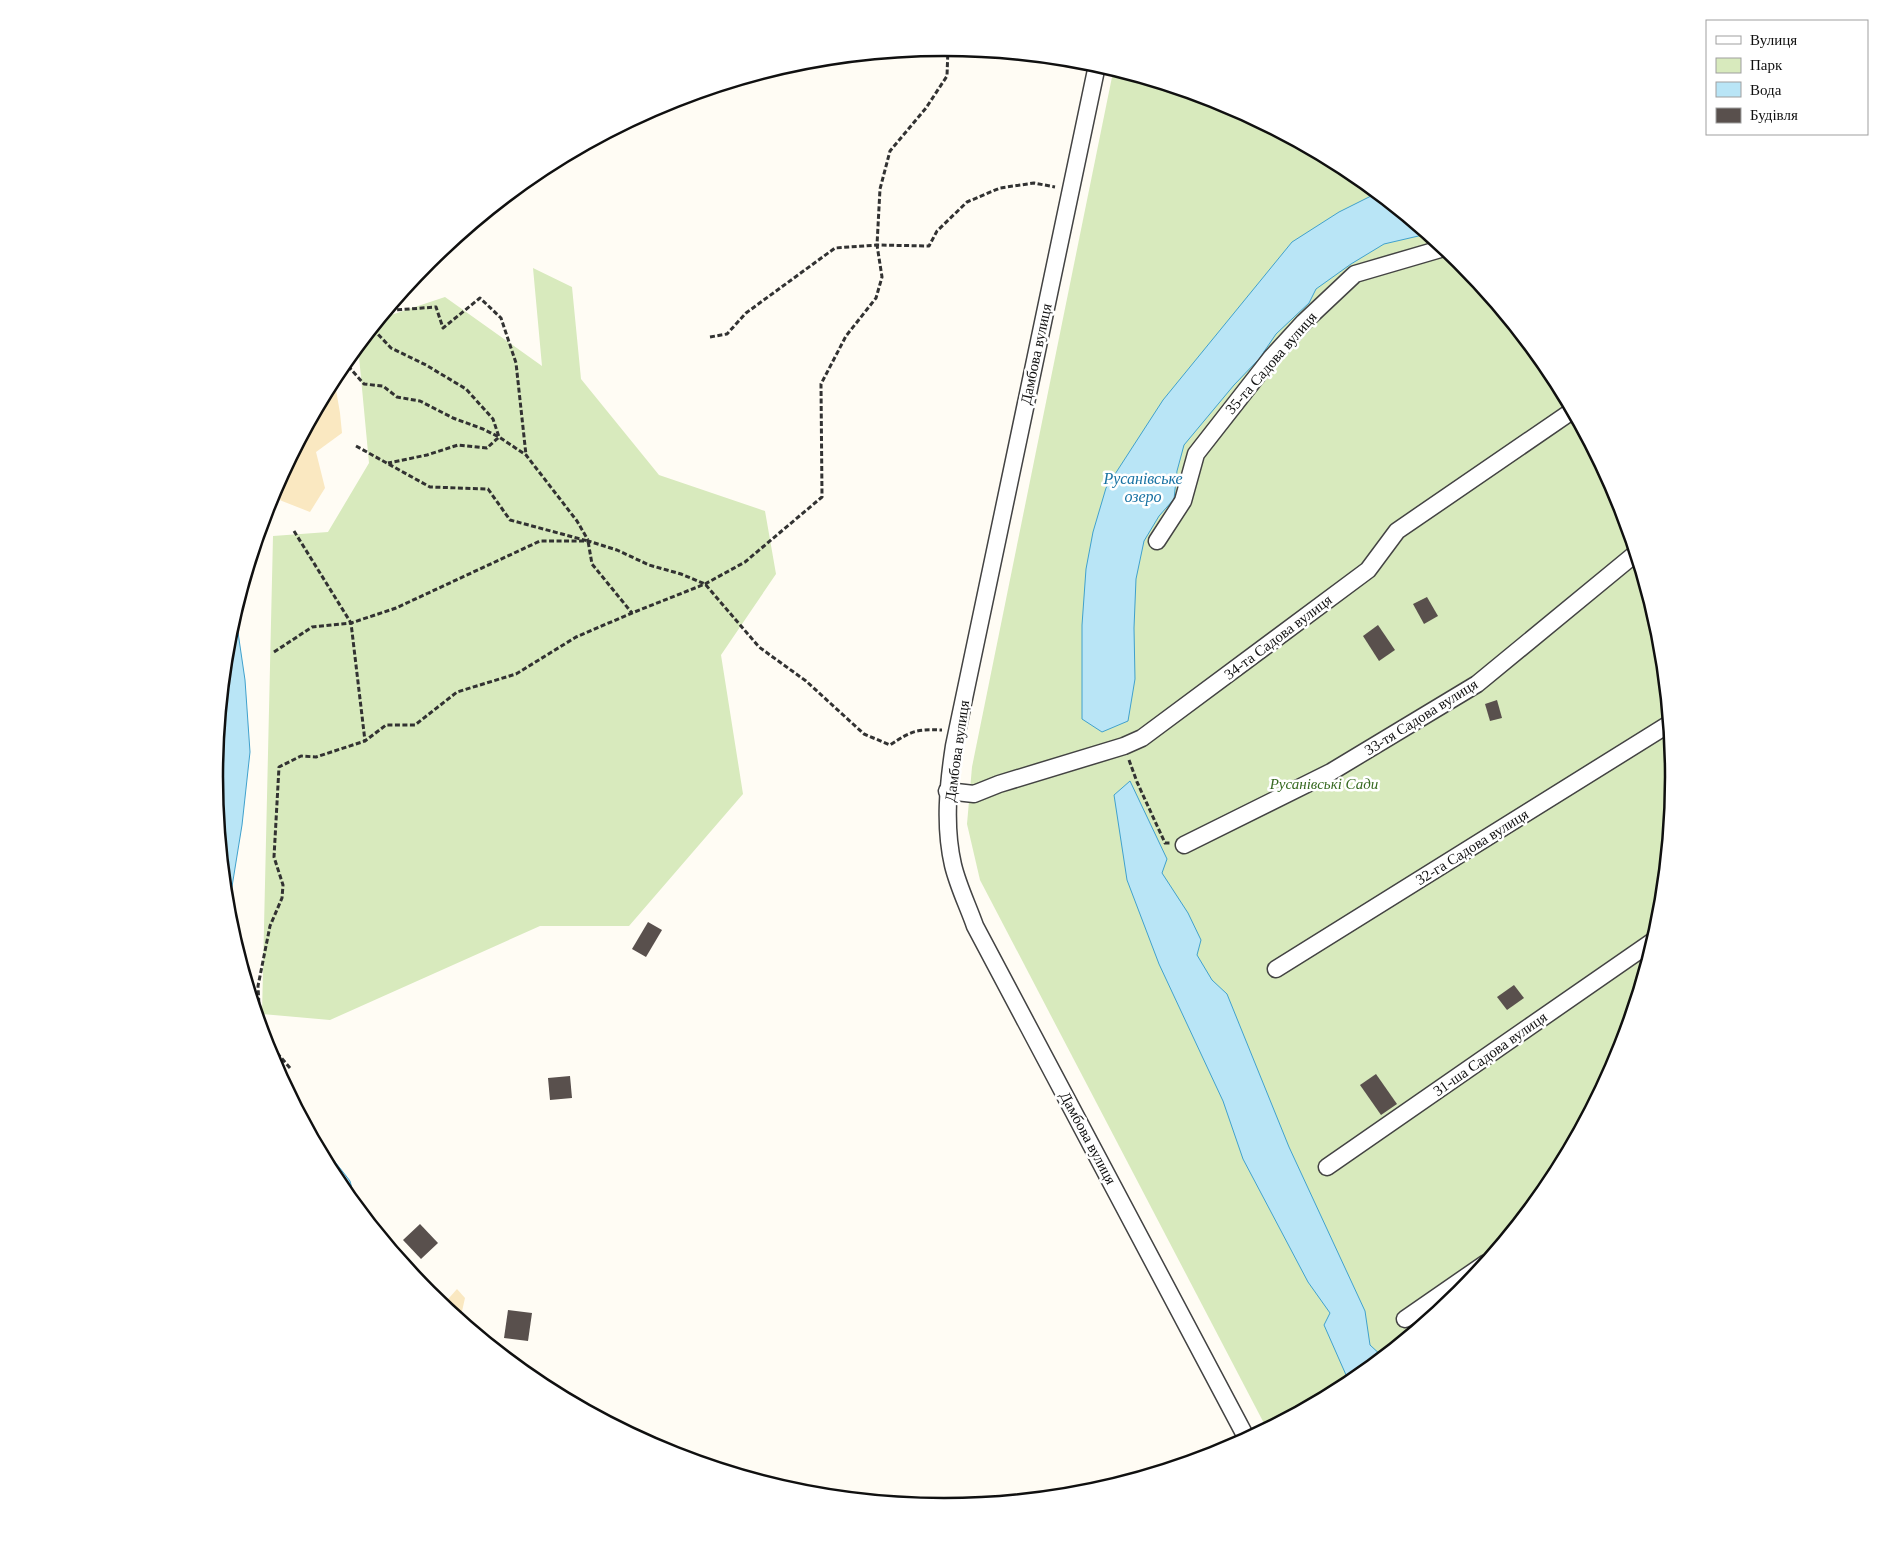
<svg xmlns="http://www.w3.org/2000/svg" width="1888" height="1555" font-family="'Times New Roman',serif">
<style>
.green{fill:#d8eabd}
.sand{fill:#fae8c1}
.water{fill:#b9e5f6;stroke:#40a1cd}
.building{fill:#59504d}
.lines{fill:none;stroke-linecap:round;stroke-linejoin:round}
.minor-casing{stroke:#434343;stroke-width:19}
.path{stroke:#323232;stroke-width:3;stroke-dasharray:5 2.5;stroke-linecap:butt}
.minor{stroke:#fff;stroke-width:16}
.labels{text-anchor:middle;stroke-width:5;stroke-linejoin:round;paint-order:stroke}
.street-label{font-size:15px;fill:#101010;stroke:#fff}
.park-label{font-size:15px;font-style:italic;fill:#366920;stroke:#fff}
.water-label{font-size:16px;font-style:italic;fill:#1973a3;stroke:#fff}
.rim{fill:none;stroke:#101010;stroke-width:2.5}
</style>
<rect width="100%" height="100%" fill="#fffcf4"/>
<g class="green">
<path d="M1118,71L1224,103L1350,171L1460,262L1551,372L1619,498L1660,635L1674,778L1660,920L1618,1057L1551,1183L1460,1294L1349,1385L1267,1429L980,880L967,824L972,767L1113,72Z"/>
<path d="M533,268L572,287L581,379L659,475L765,511L776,574L721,655L743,794L629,926H540L330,1020L262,1014L273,536L328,532L369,463L358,346L382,318L445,297L542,366Z"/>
</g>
<g class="sand">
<path d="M334,378L340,413L342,433L316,452L325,488L310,512L282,501L271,495Z"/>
<path d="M457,1289L465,1298L460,1320L442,1306Z"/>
</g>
<g class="water">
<path d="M1377,193L1427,234L1384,244L1351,264L1316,289L1309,303L1276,334L1259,359L1234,385L1184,445L1177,471L1174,499L1159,516L1144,541L1136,579L1134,628L1135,679L1128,721L1102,732L1082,719V625L1086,569L1093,532L1106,488L1163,400L1292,242L1339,212Z"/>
<path d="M235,612L245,680L250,752L242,825L230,899L229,924L214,777L228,635Z"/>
<path d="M1130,781L1167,859L1162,873L1188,913L1201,940L1197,955L1212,980L1227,994L1289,1147L1365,1311L1370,1345L1383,1357L1350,1384L1324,1325L1330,1313L1308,1282L1243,1159L1223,1101L1159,964L1127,880L1114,795Z"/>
<path d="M307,1126L350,1181L357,1207L337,1183Z"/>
</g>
<g class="building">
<path d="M1427,597L1438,616L1424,624L1413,604Z"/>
<path d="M1378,625L1395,650L1379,661L1363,636Z"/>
<path d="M1497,700L1502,718L1490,721L1485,704Z"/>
<path d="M648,922L662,930L646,957L632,949Z"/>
<path d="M1514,985L1524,998L1507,1010L1497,997Z"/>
<path d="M1376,1074L1397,1104L1381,1115L1360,1085Z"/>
<path d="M570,1076L572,1098L550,1100L548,1078Z"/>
<path d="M420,1224L438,1243L421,1259L403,1240Z"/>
<path d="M508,1310L532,1313L528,1341L504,1338Z"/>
</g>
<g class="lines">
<defs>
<g id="minor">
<path d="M1099,65L1096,70L954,746C948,785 944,826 953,865C958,886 968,906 975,926L1247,1439"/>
<path d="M1157,541L1183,501L1196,454L1271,358L1304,322L1355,274L1444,248"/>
<path d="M947,791L974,794L999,784L1124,746L1142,738L1368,570L1397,531L1572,411"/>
<path d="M1184,845L1331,772L1477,684L1635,554"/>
<path d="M1276,969L1669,724"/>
<path d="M1327,1167L1653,941"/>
<path d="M1405,1319L1486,1263"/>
</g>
</defs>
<use href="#minor" class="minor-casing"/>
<g class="path">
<path d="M390,308L395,310L436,307L443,328L480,298L501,318L516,363L526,455"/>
<path d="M373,329L391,348L426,365L466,389L493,419L499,437L526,455L577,521L588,540"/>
<path d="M710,337L727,334L746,313L835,248L877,245L929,246L937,231L967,202L1000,188L1034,183L1055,187"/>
<path d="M348,366L364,384L383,386L397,397L420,401L453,418L483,429L499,437L487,448L458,445L427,455L388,463"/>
<path d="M356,446L430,487L488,489L510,520L588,541L592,564L632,613"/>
<path d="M294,531L351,623L365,741"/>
<path d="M274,652L312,627L351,623L396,608L540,541H588L617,550L649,565L681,574L705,584L759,647L806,681L864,734L890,745C911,731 916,729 942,730"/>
<path d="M1129,760L1137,782L1165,843H1171"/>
<path d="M290,1068L272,1047L260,1025L258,986L270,926L282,898L283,885L274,857L279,767L301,756L316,757L365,741L386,725H415L457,692L516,674L576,637L632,613L705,584L745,562L822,497L821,384L846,336L876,298L882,277L877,245L880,189L890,151L926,108L947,76L948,48"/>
<path d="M535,1382V1380"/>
</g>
<use href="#minor" class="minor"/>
</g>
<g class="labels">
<g class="street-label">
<text transform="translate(1036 354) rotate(-78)" y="5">Дамбова вулиця</text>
<text transform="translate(1271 363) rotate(-49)" y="5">35-та Садова вулиця</text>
<text transform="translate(1278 637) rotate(-37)" y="5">34-та Садова вулиця</text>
<text transform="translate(1421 717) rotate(-32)" y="5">33-тя Садова вулиця</text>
<text transform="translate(957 751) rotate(-82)" y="5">Дамбова вулиця</text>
<text transform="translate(1472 847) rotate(-32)" y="5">32-га Садова вулиця</text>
<text transform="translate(1490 1054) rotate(-35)" y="5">31-ша Садова вулиця</text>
<text transform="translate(1088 1138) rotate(62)" y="5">Дамбова вулиця</text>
</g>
<g class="park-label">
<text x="1324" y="789">Русанівські Сади</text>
</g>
<g class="water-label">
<text x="1143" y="484">Русанівське<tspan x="1143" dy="18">озеро</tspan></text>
</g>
</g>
<path d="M0 0H1888V1555H0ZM223 777a721 721 0 1 1 1442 0a721 721 0 1 1-1442 0Z" fill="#fff" fill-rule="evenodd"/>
<path class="rim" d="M223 777a721 721 0 1 1 1442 0a721 721 0 1 1-1442 0Z"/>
<rect x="1706" y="20" width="162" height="115" fill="#ffffff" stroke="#9f9f9f"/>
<rect x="1716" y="36" width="25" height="8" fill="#ffffff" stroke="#9f9f9f"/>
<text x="1750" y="45" font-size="15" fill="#101010">Вулиця</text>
<rect x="1716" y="58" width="25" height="15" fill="#d8eabd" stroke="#9f9f9f"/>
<text x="1750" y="70" font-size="15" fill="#101010">Парк</text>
<rect x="1716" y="82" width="25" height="15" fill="#b9e5f6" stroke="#9f9f9f"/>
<text x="1750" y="95" font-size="15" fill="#101010">Вода</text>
<rect x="1716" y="108" width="25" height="15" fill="#59504d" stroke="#9f9f9f"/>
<text x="1750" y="120" font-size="15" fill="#101010">Будівля</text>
</svg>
